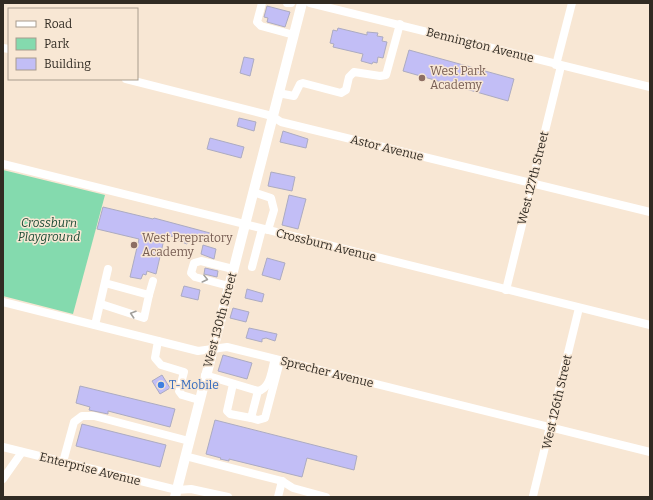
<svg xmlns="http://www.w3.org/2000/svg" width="653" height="500" font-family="Bitter,serif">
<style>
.green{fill:#84daae}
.building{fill:#c2bef6;stroke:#acabc1}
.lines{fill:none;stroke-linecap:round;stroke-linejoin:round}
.minor{stroke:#fff;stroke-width:8}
.major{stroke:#fff;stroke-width:10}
.oneway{stroke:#a2a09c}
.education-dot{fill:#8d6e63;stroke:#f8e7d4;stroke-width:1.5}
.shop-dot{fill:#3f7fe0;stroke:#f8e7d4;stroke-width:1.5}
.labels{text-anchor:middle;stroke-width:3;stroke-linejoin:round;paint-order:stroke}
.street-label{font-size:12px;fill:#312b23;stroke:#f8e7d4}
.education-label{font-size:12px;fill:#785e54;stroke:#f8e7d4;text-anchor:start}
.park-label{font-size:12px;font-style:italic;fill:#1d4c36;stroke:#f8e7d4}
.shop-label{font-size:12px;fill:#366cbe;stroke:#f8e7d4;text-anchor:start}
</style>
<rect width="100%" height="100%" fill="#f8e7d4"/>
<path class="green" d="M3,170L105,195L73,314L3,296Z"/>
<g class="building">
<path d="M267,6L290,12L285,27L267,22L268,18L264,17Z"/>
<path d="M338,28L367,35V32L378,33L377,36L383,37L382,41L387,42L383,58L378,57L377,63L373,62L372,64L361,61L363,54L333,47L334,44L330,43L333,30L337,31Z"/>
<path d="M409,50L514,79L508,101L403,71Z"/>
<path d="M244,57L254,59L250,76L240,73Z"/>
<path d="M239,118L256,122L254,131L237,126Z"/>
<path d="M283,131L308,139L306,148L280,142Z"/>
<path d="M210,138L244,147L241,158L207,149Z"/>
<path d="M271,172L295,177L292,191L268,186Z"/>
<path d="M289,195L306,199L298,229L282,225Z"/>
<path d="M103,207L153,219L154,218L210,233V241L189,236L187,244L179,241L180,238L165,235L156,274L147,271L146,275L143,274L141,279L130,277L139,239L97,229Z"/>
<path d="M203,245L216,249L214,259L201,254Z"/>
<path d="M267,258L285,263L280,280L262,275Z"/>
<path d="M205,268L218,271L217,277L204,274Z"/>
<path d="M184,286L200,290L198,300L181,296Z"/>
<path d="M247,289L264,294L262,302L245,298Z"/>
<path d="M233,308L249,312L246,322L230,318Z"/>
<path d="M249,328L277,334L275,341L266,338L262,339V342L246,338Z"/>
<path d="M223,355L252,363L247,379L218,371Z"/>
<path d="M162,375L170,388L160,394L152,381Z"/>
<path d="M80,386L175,409L170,427L108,411V414L89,410L90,407L76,403Z"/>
<path d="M215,420L357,456L354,470L307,458L302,477L229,459V461L220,459L221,458L206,454Z"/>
<path d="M82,424L166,445L160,467L76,446Z"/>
</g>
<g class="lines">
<g class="minor">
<path d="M262,3L257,22L261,26L294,35"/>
<path d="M287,3H291"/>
<path d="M310,3L650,87"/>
<path d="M3,48L9,49"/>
<path d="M556,65L572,3"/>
<path d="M126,79L272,116L281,122L650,212"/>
<path d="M278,93L294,96L300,84L303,83L341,93L346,90L349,77L354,72L380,76L386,75L400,24"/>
<path d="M3,164L650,325"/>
<path d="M253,192L271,198L274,210L268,230"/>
<path d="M252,267L262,229"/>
<path d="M229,286L195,277L191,273L194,263L201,261L233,269"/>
<path d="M506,290L561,66"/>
<path d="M149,295L153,281"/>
<path d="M3,302L198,351L227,347L650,452"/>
<path d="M101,304L144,318L149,295L105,283"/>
<path d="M95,325L108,269"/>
<path d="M158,341L155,358L161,365L184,372L179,391L182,395L199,400"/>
<path d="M205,375L258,391C271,388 271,371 275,359"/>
<path d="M233,384L227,411L230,414L251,418L258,391"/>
<path d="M251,418L258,420L265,418L279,365"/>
<path d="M3,447L177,490L191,489L228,497"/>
<path d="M185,456L282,481L293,488L326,497"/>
<path d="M63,462L74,422L82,416H94L189,441"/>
<path d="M3,479L22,452"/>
<path d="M533,496L579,308"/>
<path d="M278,497L282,481"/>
</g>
<path class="major" d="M175,497L302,3"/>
</g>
<defs><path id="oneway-chevron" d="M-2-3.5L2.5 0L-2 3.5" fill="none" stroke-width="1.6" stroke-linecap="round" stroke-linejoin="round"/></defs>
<g class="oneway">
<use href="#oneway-chevron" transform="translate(205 279) rotate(14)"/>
<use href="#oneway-chevron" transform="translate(133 314) rotate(-162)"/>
</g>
<g class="education-dot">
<circle cx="422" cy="78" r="4"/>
<circle cx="134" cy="245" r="4"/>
</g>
<circle class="shop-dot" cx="161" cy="385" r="4"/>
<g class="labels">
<g class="street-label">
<text transform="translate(480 45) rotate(14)" y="4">Bennington Avenue</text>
<text transform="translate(387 148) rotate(14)" y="4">Astor Avenue</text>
<text transform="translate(533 178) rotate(-76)" y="4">West 127th Street</text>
<text transform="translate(326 245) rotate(14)" y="4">Crossburn Avenue</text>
<text transform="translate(220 320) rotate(-75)" y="4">West 130th Street</text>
<text transform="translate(327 372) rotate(14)" y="4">Sprecher Avenue</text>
<text transform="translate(557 402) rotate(-77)" y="4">West 126th Street</text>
<text transform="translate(90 469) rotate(14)" y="4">Enterprise Avenue</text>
</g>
<g class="education-label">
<text x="430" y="75">West Park<tspan x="430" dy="14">Academy</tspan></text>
<text x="142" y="242">West Prepratory<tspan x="142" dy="14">Academy</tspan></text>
</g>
<g class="park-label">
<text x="49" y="227">Crossburn<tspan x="49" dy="14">Playground</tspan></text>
</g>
<g class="shop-label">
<text x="169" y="389">T-Mobile</text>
</g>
</g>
<rect width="653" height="500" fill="none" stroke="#312b23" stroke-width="8"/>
<rect x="8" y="8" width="130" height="72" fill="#f8e7d4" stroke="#a89c8d"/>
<rect x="16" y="21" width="20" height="6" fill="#ffffff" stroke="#a89c8d"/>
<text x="44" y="28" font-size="12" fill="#312b23">Road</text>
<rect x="16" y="38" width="20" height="12" fill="#84daae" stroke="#a89c8d"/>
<text x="44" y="48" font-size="12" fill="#312b23">Park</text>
<rect x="16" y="58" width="20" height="12" fill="#c2bef6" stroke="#a89c8d"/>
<text x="44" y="68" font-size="12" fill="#312b23">Building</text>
</svg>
